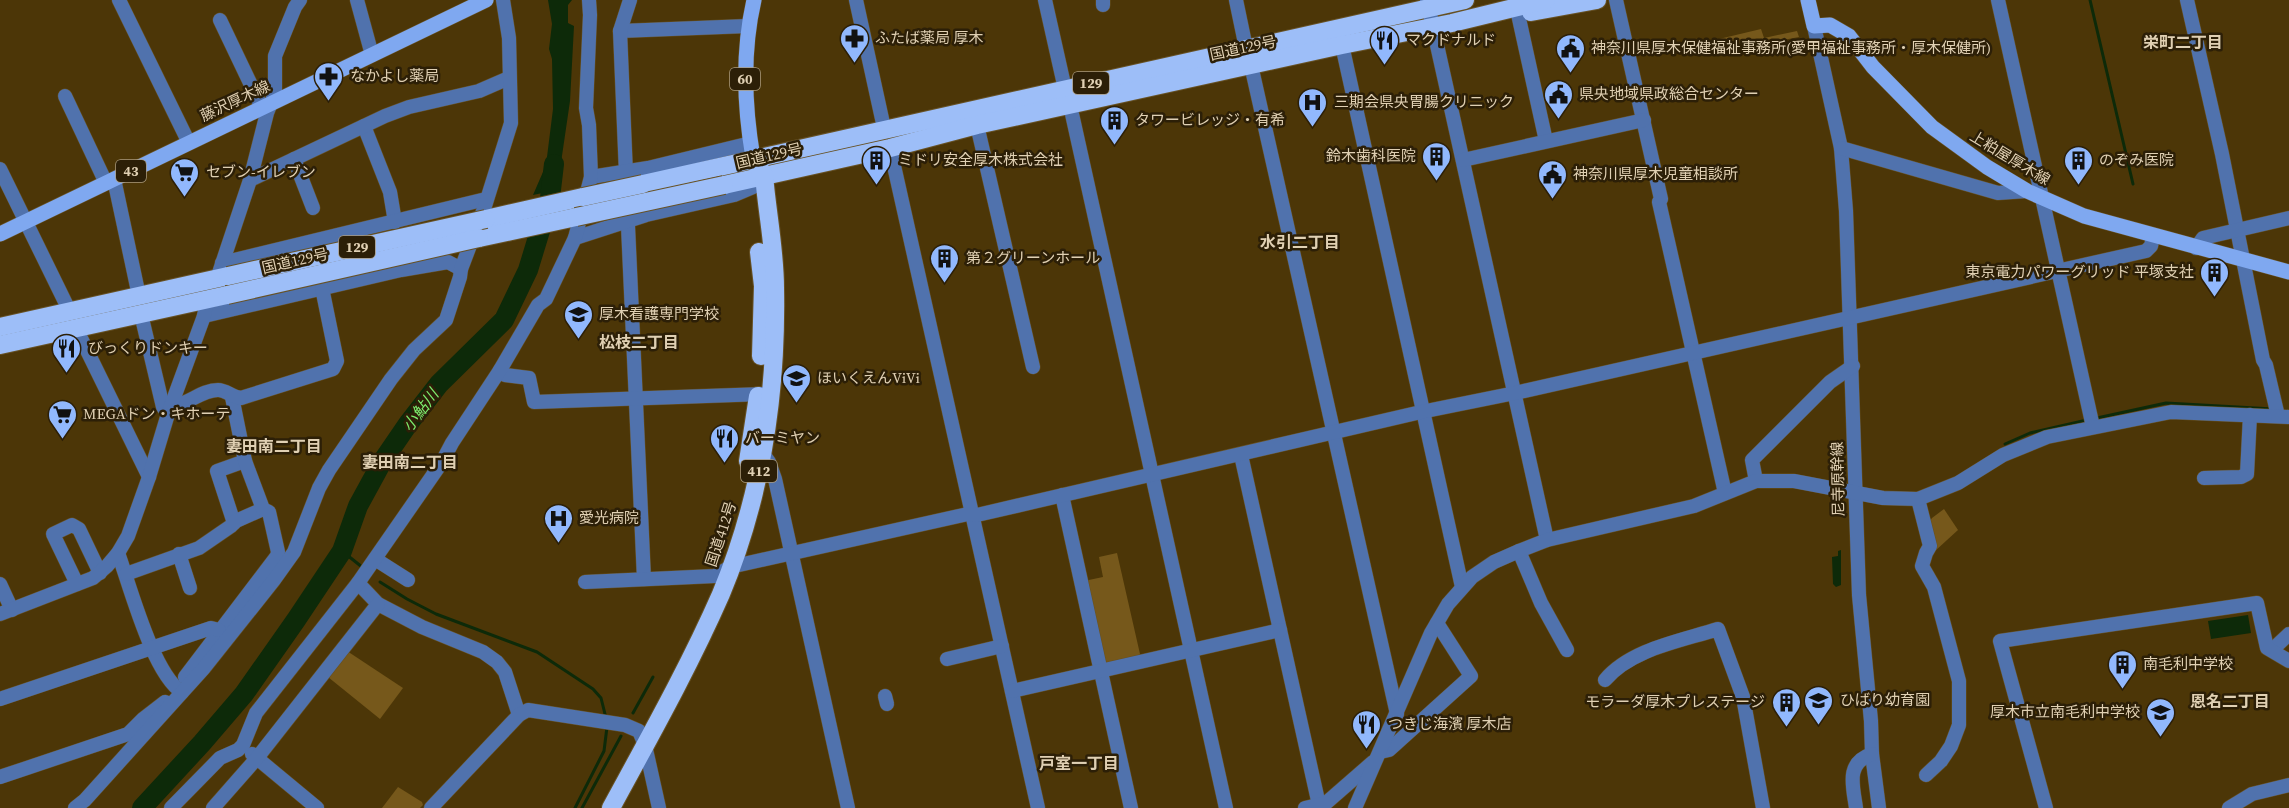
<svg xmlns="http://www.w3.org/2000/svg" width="2289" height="808" font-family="'Source Serif 4','Noto Sans JP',serif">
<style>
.green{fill:#76581b}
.water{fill:#0d2a09}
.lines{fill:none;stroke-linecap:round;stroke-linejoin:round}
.stream{stroke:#0d2a09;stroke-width:3}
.river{stroke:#0d2a09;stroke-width:20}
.minor-casing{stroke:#675226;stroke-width:15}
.major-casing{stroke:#675226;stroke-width:16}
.highway-casing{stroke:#675226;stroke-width:20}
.minor{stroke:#5072ad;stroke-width:14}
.major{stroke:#7fa8f0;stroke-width:15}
.highway{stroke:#9dbef8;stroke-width:18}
.highway-bridge-casing{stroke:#675226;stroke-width:20;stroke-linecap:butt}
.highway-bridge{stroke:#9dbef8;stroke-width:18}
.labels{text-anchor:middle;stroke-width:5;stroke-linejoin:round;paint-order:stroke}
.shield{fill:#2c1f07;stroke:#aa9b7f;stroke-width:1.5}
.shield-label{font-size:14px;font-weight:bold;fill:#e0d0b3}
.poi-label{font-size:15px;fill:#e0d0b3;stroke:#2c1f07;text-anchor:start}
.street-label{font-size:15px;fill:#e0d0b3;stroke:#2c1f07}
.neighbourhood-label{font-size:16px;font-weight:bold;fill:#e0d0b3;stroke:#2c1f07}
.water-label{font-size:16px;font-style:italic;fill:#7ded6e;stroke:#2c1f07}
</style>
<rect width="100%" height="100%" fill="#4c3607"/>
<g class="green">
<path d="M1761,29L1764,38L1797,31L1799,37L1722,52L1719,39Z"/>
<path d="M1944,509L1958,530L1935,551L1928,524L1932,518Z"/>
<path d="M1117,553L1140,654L1138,658L1103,664L1084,581L1103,577L1099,557Z"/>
<path d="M347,651L403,688L380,719L328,677Z"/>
<path d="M398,787L422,802L423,805L420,808H382Z"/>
</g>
<g class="water">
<path d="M548,0H572L568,5V23L574,26L570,101L557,190L533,195L546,165L553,109L552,59L549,49L552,24Z"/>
<path d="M1841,550V585L1836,587L1833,584L1832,557L1838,556V551Z"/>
<path d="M2248,615L2251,633L2211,639L2208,621Z"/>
</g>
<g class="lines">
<g class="stream">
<path d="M2090,0L2133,184"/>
<path d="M2097,418L2166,403L2273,409"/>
<path d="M2005,444L2030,433L2087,420"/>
<path d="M342,551L362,567"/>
<path d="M380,582L407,599L436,614L537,652L593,689L601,698L606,718"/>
<path d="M633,713L653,677"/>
<path d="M575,808L604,751L607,727"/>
<path d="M582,808L621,736"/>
</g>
<path class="river" d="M142,808L202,743L244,694L296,620L342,551L358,506L382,462L408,424L439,384L504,320L528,270L550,198L554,164"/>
<defs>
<g id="minor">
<path d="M119,0L189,143"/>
<path d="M357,0L372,55"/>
<path d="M856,0L884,128"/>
<path d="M1045,0L1065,89"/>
<path d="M1103,0V5"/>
<path d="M1236,0L1246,48"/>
<path d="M1427,0L1547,540"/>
<path d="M1616,0L1661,199L1659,202L1725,493"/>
<path d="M1998,0L2093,427"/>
<path d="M2187,0L2222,154L2263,360L2266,365L2278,416"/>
<path d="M1518,14L1546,141"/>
<path d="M220,20L262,108"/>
<path d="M1814,26L1841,148L1846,211L1859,595L1871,721L1872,754L1879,808"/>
<path d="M620,31L748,26"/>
<path d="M1342,45L1462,587"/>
<path d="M1251,65L1397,714"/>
<path d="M65,96L106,183"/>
<path d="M1070,105L1226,808"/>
<path d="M977,125L1033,367"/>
<path d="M364,126L390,192L395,222"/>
<path d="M890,148L1038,808"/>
<path d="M1841,148L1998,193L2027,191"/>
<path d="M294,159L313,208"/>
<path d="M1463,160L1644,120"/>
<path d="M0,169L70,312"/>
<path d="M626,174L620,31L630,0"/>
<path d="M591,177L648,168L751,143"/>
<path d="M114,179L139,296"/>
<path d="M250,180L385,116L409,107L479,91L509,78"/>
<path d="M625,217L628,226L644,579"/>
<path d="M575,238L646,215L734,195L753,187L762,176"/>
<path d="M2196,248L2203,238L2289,218"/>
<path d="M222,263L486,199"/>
<path d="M217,279L250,180L267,113L275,93V56L295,7L300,0"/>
<path d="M141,314L163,407L168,414"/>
<path d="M204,316L401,270L448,262L461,269"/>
<path d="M76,328L149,477"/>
<path d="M500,370L505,375L529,378L534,402L765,394"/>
<path d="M232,397L245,461L217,471L234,523"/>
<path d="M172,406C188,405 201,390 218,390C226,390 232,397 241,398L333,369L337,361L322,288"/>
<path d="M763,454L769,462L775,479L848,808"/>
<path d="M1241,455L1319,805L1322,808"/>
<path d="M2204,478L2241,477L2247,474L2250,415"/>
<path d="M1756,481L1752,460L1830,382L1853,366"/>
<path d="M1062,495L1131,808"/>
<path d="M1918,499L1930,546L1926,553L1922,566L1934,587L1959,681V725L1951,746L1941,761L1926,775"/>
<path d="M1519,551L1541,603L1567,650"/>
<path d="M118,553C130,586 153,674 182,692"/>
<path d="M179,554L190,588"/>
<path d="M375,559L408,580"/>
<path d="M126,574L199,548L231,526L236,521L263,509"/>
<path d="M585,582L715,576L730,567L968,514L977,515L1421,412L1515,393L2146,251L2151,246L2153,237"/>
<path d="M358,583L378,604L422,627L483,652L497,662L505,672L519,715"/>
<path d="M0,584L12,610"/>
<path d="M77,584L53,534L72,525L79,529L100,573"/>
<path d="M0,614L93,578L107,566L118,553L128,536L149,477L168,414L204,316L207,299"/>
<path d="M2272,650L2289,634"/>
<path d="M947,659L1002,646"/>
<path d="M185,677L277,556L278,552L269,512L263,509L245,461"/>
<path d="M1605,680C1631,649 1681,641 1718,629L1743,697L1763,808"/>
<path d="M1012,691L1280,630"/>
<path d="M885,696L887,704"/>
<path d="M0,699L211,628L219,630"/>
<path d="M1380,752L1389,750L1471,676L1437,623"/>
<path d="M252,754L317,808"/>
<path d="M0,777L128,734L143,719L165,702"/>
<path d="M75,808L85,800L204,668L274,580L294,552L319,488L329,470L391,379L414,350L446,320L460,277L461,269L485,206L511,123L509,38L503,0"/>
<path d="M171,808L220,758L238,750L243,745L256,713L358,583L442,462L452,443L500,370L538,305L546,299L575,238L591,177L589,125L586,108L590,15L589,0"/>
<path d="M213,808L257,758L378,604"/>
<path d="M431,808L519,715L528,710L625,725L639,731L645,745L659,808"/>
<path d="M1305,808L1326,803L1373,762"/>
<path d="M1355,808L1431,633L1448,604L1472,577L1494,562L1519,551L1547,540L1694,506L1756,481H1794L1883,498L1918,499L1958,483L2003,455L2047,437L2171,412L2289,417"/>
<path d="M1856,808C1853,786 1845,763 1872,754"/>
<path d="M2046,808L2000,641L2257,603L2267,648L2289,661"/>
<path d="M2229,808L2252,794L2289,785"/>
</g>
<g id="major">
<path d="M1808,0L1814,26L1830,25L1849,36L1873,67L1932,127L1987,167L2027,191L2084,216L2289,272"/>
<path d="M753,158C744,105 742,52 754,0"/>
<path d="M0,234L486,0"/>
</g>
<g id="highway">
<path d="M1531,12L1597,0"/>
<path d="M643,184L1465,0"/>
<path d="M724,185L890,148L977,125L1342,45L1452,23L1546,0"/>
<path d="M486,219L583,197"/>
<path d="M479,238L576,217"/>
<path d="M759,252L763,286L761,356"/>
<path d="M0,327L228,276"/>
<path d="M0,345L227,295"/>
<path d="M748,461L758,396"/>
<path d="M611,808C649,738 689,667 721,594C761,498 777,392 775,288C775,250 767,212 764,175L757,165"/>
</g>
</defs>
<use href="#minor" class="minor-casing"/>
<use href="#major" class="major-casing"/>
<use href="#highway" class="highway-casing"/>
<use href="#minor" class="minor"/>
<use href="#major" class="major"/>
<use href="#highway" class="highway"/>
<defs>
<g id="highway-bridge">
<path d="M583,197L643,184"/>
<path d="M576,217L724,185"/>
<path d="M228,276L486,219"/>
<path d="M227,295L479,238"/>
</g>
</defs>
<use href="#highway-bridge" class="highway-bridge-casing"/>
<use href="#highway-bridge" class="highway-bridge"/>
</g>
<defs>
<symbol id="pharmacy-pin" viewBox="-11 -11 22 30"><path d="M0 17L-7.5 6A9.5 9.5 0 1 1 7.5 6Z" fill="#91b8fd" stroke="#2c1f07"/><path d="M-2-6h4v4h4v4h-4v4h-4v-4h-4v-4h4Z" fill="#111"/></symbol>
<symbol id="restaurant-pin" viewBox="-11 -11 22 30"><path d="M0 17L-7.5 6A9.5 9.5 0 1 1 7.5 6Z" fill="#91b8fd" stroke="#2c1f07"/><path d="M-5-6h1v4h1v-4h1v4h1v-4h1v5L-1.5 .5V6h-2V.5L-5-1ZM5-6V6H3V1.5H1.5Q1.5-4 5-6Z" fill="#111"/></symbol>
<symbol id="civic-pin" viewBox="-11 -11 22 30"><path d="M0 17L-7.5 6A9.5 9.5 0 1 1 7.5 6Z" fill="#91b8fd" stroke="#2c1f07"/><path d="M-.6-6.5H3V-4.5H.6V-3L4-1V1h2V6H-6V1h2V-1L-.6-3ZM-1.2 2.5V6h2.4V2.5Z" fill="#111"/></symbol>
<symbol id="hospital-pin" viewBox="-11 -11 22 30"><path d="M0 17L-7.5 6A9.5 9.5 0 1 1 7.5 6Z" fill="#91b8fd" stroke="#2c1f07"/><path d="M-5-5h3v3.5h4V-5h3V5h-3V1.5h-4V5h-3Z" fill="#111"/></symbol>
<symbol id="building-pin" viewBox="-11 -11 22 30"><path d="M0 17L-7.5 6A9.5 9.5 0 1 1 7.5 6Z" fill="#91b8fd" stroke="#2c1f07"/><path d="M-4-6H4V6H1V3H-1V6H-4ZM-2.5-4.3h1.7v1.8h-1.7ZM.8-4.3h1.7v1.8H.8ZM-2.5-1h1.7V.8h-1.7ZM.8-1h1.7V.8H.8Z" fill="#111"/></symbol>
<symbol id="supermarket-pin" viewBox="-11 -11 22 30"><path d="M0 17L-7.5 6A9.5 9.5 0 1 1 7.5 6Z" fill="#91b8fd" stroke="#2c1f07"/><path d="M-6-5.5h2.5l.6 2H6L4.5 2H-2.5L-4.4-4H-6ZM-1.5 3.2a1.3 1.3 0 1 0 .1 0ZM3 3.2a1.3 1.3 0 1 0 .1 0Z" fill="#111"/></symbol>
<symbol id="university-pin" viewBox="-11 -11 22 30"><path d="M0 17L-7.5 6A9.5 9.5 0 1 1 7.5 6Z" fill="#91b8fd" stroke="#2c1f07"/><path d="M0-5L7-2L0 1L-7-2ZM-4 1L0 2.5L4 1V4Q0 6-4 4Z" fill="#111"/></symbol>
<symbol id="school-pin" viewBox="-11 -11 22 30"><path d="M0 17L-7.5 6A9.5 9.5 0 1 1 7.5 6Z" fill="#91b8fd" stroke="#2c1f07"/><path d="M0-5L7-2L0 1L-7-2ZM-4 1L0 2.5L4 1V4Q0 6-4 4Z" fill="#111"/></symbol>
</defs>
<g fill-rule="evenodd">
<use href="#pharmacy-pin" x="838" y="22" width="33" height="45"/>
<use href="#restaurant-pin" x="1368" y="24" width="33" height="45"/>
<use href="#civic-pin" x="1554" y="32" width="33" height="45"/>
<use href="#pharmacy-pin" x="312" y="60" width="33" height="45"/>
<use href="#civic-pin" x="1542" y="78" width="33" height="45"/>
<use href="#hospital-pin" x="1296" y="86" width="33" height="45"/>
<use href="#building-pin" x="1098" y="104" width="33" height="45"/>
<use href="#building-pin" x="1420" y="140" width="33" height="45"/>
<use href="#building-pin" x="860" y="144" width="33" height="45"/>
<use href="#building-pin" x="2062" y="144" width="33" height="45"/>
<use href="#supermarket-pin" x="168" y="156" width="33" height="45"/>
<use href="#civic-pin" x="1536" y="158" width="33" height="45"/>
<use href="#building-pin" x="928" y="242" width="33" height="45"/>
<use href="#building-pin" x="2198" y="256" width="33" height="45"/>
<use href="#university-pin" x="562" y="298" width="33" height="45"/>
<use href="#restaurant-pin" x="50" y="332" width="33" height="45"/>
<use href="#school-pin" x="780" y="362" width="33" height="45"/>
<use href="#supermarket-pin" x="46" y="398" width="33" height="45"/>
<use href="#restaurant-pin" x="708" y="422" width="33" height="45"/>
<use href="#hospital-pin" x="542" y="502" width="33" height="45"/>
<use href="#building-pin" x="2106" y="648" width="33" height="45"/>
<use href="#school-pin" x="1802" y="684" width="33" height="45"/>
<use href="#building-pin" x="1770" y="686" width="33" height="45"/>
<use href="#school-pin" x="2144" y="696" width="33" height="45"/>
<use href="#restaurant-pin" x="1350" y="708" width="33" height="45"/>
</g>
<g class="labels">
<g class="shield">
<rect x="730" y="68" width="30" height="22" rx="4.5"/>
<rect x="1073" y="72" width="36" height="22" rx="4.5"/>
<rect x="116" y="160" width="30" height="22" rx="4.5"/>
<rect x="339" y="236" width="36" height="22" rx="4.5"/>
<rect x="741" y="460" width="36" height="22" rx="4.5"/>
</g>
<g class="shield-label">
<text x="745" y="84">60</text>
<text x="1091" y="88">129</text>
<text x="131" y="176">43</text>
<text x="357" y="252">129</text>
<text x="759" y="476">412</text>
</g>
<g class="poi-label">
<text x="875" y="43">ふたば薬局 厚木</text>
<text x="1406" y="45">マクドナルド</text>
<text x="1591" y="53">神奈川県厚木保健福祉事務所(愛甲福祉事務所・厚木保健所)</text>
<text x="350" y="81">なかよし薬局</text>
<text x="1579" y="99">県央地域県政総合センター</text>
<text x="1334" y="107">三期会県央胃腸クリニック</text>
<text x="1135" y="125">タワービレッジ・有希</text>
<text x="1416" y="161" text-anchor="end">鈴木歯科医院</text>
<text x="898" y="165">ミドリ安全厚木株式会社</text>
<text x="2099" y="165">のぞみ医院</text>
<text x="206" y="177">セブン-イレブン</text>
<text x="1573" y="179">神奈川県厚木児童相談所</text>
<text x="966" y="263">第２グリーンホール</text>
<text x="2194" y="277" text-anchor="end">東京電力パワーグリッド 平塚支社</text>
<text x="599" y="319">厚木看護専門学校</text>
<text x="88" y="353">びっくりドンキー</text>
<text x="817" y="383">ほいくえんViVi</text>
<text x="83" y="419">MEGAドン・キホーテ</text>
<text x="745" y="443">バーミヤン</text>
<text x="579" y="523">愛光病院</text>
<text x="2143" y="669">南毛利中学校</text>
<text x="1840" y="705">ひばり幼育園</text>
<text x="1765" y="707" text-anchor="end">モラーダ厚木プレステージ</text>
<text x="2140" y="717" text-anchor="end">厚木市立南毛利中学校</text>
<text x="1388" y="729">つきじ海濱 厚木店</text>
</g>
<g class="street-label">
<text transform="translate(1243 48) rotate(-12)" y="5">国道129号</text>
<text transform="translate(235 101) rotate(-25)" y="5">藤沢厚木線</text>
<text transform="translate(769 156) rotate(-13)" y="5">国道129号</text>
<text transform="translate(2010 158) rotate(31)" y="5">上粕屋厚木線</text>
<text transform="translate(295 261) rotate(-13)" y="5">国道129号</text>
<text transform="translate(1838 479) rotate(-91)" y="5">尼寺原幹線</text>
<text transform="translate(721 534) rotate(-72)" y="5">国道412号</text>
</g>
<g class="neighbourhood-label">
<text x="2183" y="48">栄町二丁目</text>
<text x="1300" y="248">水引二丁目</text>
<text x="639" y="348">松枝二丁目</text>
<text x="274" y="452">妻田南二丁目</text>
<text x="410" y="468">妻田南二丁目</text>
<text x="2230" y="707">恩名二丁目</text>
<text x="1079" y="769">戸室一丁目</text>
</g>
<g class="water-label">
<text transform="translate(420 410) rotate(-53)" y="6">小鮎川</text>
</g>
</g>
</svg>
